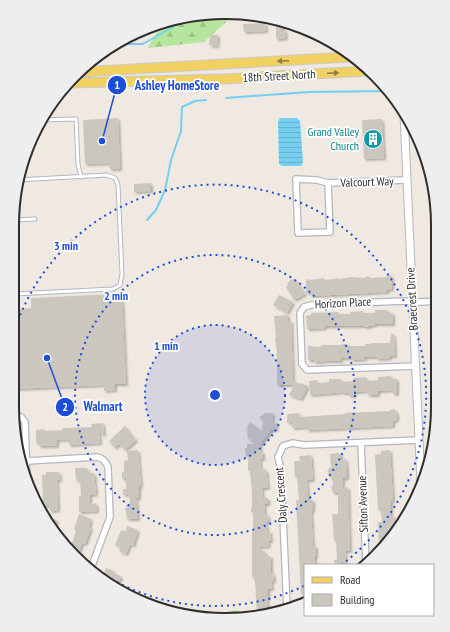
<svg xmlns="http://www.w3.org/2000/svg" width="450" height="632" font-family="'PT Sans Narrow',sans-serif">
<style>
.forest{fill:url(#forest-firs)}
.water{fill:url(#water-rules)}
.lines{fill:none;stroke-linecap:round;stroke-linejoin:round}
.stream{stroke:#75cff0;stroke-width:2}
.building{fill:#cbc7bf;filter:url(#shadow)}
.service-casing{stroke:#b4b7c1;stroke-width:5}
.minor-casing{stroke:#b4b7c1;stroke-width:8}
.tertiary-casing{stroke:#b4b7c1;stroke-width:9}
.primary-casing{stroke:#c9c9c9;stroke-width:11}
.service{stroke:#fff;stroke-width:3}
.minor{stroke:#fff;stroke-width:5.5}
.tertiary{stroke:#fff;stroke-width:7}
.primary{stroke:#f2d163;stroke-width:9}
.oneway{fill:#908048}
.ring{fill:none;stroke:#1d4ed8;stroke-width:2;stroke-dasharray:2 4}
.labels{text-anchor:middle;stroke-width:3.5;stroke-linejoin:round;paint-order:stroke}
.street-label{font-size:12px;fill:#2e2e2e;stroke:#fff}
.culture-label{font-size:12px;fill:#0d838f;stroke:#fff;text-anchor:end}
.rim{fill:none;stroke:#2e2e2e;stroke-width:2}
.centre{fill:#1d4ed8;stroke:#fff;stroke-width:2}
.ring-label{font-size:12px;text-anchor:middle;font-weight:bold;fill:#1d4ed8;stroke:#fff;stroke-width:3.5;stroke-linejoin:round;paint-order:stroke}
.leader{fill:none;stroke:#1d4ed8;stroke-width:1.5}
.callout-dot{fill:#1d4ed8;stroke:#fff;stroke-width:1.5}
.mark-label{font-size:12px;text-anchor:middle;font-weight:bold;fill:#fff}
.callout-label{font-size:13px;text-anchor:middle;font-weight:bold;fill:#1d4ed8;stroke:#fff;stroke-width:3.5;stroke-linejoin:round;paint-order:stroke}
</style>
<defs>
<pattern id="forest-firs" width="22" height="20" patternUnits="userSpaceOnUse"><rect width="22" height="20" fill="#b6e59e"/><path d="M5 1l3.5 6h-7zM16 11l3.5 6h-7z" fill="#9dc588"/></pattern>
<pattern id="water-rules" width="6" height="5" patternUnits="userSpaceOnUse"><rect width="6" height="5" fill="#75cff0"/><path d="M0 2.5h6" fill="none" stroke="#66b2ce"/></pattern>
<filter id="shadow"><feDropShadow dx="2" dy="2" stdDeviation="1" flood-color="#0004"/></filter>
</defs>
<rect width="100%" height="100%" fill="#efe9e1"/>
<g class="forest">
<path d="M236,13L204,42L148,48L162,23Z"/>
<path d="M157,607L188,608L193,613L191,616H184Z"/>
<path d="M235,610L245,612L250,618L206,617Z"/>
</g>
<path class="water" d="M280,118H297L300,121L303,162L301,166H282L279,164L278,122Z"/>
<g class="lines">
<g class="stream">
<path d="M120,44H143L187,19"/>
<path d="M226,98L309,92L389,91"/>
<path d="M147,220L156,210L165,190L171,160L181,131L182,107L195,101L206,100"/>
</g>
</g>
<g class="building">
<path d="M265,23L266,31L244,32L243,24Z"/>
<path d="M276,23L283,24V30H285L286,38L276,39Z"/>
<path d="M210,35H218L217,46L209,45Z"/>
<path d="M118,118L120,169H110L109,163L85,164L83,120Z"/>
<path d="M382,119L384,158L364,159L362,120Z"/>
<path d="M151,183V191L134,192V184Z"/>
<path d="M436,196V208L430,201Z"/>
<path d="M436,228V245L430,231Z"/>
<path d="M388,275L392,276V289L387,290V292L312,296L311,293H306V279L310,280L324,278L325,280L335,279L336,278L340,279L351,277L364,278L368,276L370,278L386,277Z"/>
<path d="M292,279L296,280L305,294L294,300L286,287L288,285L287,283Z"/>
<path d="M113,294V298L122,297L126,384H115V390L104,391V385L12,389L14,309L31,308V298Z"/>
<path d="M279,295L293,302L287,313L273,305Z"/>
<path d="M375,310H388V313H393V324H375V325L369,326V327H365L364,326H325V328L307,329L306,316L311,315V313L338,312V314H350V312L363,311V313H375Z"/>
<path d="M288,315V321H291L293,381L300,384L301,383L308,386L301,399L289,395L294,385H277V356H276L277,352L275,339L276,338L274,316Z"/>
<path d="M391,334H394L395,356H390V358L377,359V357H365V359L352,360V358H341V361H327L314,362V360H308V346L320,347L322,345H341L344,344L351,346H365V344H371V343H390Z"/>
<path d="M430,339H437V360H431Z"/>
<path d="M431,372H437V392H432Z"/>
<path d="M391,376V379H397V394H393V390L378,391V395H368L367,391L354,392V396H349V393H343V392L310,395L309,381L317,380V383L329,382V379H341L342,382L354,381V378L366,377V381L378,380V377Z"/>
<path d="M433,404H437V425H434Z"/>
<path d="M395,409V412H397V420L393,421V426L307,430V427L292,428V422L287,423V414L299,413L300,417L345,414V413L390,411V410Z"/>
<path d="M264,413H273L272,423H277L276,430H271L260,445L261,452H263V459H260L261,470L266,469L267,478L268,488H262L263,498H268V504H264L265,514H267L269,520L266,522L267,531H270L271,541H268L269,546L258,547L266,553V557L271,556V573H273L274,581L271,582L272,589H268V598H267L268,608H274V612L267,614H257L255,582L254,577H252V532H253V512H251V508H252V492L250,471H248V456L246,457L245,448H247V444H255L247,437L248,435L247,434L248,431L246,430L248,428L247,427L250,422L262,431L263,421L259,417L263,415Z"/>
<path d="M103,423L104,436L99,431L100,443L69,445V439L57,440V446H39V443H36V430L44,429L45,431L63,430L62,428L92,427L91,424Z"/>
<path d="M125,426L136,440L125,450L119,444L115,448L109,441Z"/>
<path d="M138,450L141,486H139V498H136L138,519H127L125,508H127L126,505H130L129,494L123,495V489H126V479H122V472H124V461L128,460L127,451Z"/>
<path d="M390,450L393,500L391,501V516H394L395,529L379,549L378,522H382L381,510H378L375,455L381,454V451Z"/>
<path d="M339,453L341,455V459H346L347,471V478H343V488L348,487L350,551H345L346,565H335L334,560H337L336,541H334L332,514H338V493H333L331,487L333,486L332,477H329V473L327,472L329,468H331L330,454Z"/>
<path d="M311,455L313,480H307L308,500H313V511H311L313,546H316V556H315V565H305V594H301L296,500H299L297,477H295L294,461H300L299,456Z"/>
<path d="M75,468H87L89,473H94L96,494L90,495V504L96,503L97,511L79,512V496H81L80,480L76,481Z"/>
<path d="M46,472H59L60,480H57L58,510L50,511L49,506H43L42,475H46Z"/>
<path d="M79,514L91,519L89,528H91L85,544L82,543L79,552L82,553L79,561L72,553L74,548L71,547L76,530L74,529Z"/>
<path d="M48,517L57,520L52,530L46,522Z"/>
<path d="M127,526L138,530L133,546L130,544L126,554L119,551L121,547L115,545L121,530L126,531Z"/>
<path d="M106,568L114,571L113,573L121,576L118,584L120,585L119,589L106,582L108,579L103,577Z"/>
</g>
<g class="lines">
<defs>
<g id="service">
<path d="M40,120L76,119L78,164L81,177"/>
<path d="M16,186H17"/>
<path d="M15,220L35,219"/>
<path d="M14,294L113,289L120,285L122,274L118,185L115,178L107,175L17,180"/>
</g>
<g id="minor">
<path d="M328,183L330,232L298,233L296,179L317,180L328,183L406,180"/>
<path d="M416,366L307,370L302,364L300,313L304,307L311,305L402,301L421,302L437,301"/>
<path d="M13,416L21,417L25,422L27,480"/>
<path d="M361,443L366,565"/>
<path d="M27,461L97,457C103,458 106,462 108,467L110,517L90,571"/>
<path d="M287,609L281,471L278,457L283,446L292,443L304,445L419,440"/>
</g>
<path id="tertiary" d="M404,115L421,483"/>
<g id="primary">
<path d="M78,72L350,57"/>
<path d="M70,83L223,79L367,71"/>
</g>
</defs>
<use href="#service" class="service-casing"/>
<use href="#minor" class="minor-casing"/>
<use href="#tertiary" class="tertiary-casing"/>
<use href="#primary" class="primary-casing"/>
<use href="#service" class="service"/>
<use href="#minor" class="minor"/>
<use href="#tertiary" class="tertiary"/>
<use href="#primary" class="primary"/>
</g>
<defs><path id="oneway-solid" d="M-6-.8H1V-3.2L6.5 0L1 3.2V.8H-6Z"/></defs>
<g class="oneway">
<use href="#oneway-solid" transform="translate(283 61) rotate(177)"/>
<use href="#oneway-solid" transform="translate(333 73) rotate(-3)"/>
</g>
<circle cx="215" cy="395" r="70" fill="#1d4ed8" fill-opacity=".12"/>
<g class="ring">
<circle cx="215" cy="395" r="70"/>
<circle cx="215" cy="395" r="140"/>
<path d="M304 586A211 211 0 0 1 46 522M14 332A211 211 0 1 1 341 565"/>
</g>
<defs>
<symbol id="building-disc" viewBox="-11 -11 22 22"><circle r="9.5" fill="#0f9aa8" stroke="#fff"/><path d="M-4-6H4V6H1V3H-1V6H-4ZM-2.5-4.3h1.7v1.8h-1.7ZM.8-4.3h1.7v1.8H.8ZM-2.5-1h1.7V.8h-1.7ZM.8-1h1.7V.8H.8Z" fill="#fff"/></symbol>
</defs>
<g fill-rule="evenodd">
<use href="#building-disc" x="362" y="128" width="22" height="22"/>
</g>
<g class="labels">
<g class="street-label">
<text transform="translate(279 76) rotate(-3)" y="4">18th Street North</text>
<text transform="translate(367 182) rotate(-2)" y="4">Valcourt Way</text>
<text transform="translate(412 299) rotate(-93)" y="4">Braecrest Drive</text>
<text transform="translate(343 303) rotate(-3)" y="4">Horizon Place</text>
<text transform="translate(281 495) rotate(-94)" y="4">Daly Crescent</text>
<text transform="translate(363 504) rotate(-92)" y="4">Sifton Avenue</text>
</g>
<g class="culture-label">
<text x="359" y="136">Grand Valley<tspan x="359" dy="14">Church</tspan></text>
</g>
</g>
<path d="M0 0H450V632H0ZM225 19H225A206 206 0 0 1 431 225V407A206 206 0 0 1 225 613H225A206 206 0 0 1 19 407V225A206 206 0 0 1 225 19Z" fill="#eee" fill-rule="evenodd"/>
<path class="rim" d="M225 19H225A206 206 0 0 1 431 225V407A206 206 0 0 1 225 613H225A206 206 0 0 1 19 407V225A206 206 0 0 1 225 19Z"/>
<circle cx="215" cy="395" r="6" class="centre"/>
<g class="ring-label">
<text x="66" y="250">3 min</text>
<text x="116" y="300">2 min</text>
<text x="166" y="350">1 min</text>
</g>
<path class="leader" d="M102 141L117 85M47 358L65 407"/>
<g class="callout-dot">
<circle cx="102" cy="141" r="4"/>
<circle cx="47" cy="358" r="4"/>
<circle cx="117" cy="85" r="10"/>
<circle cx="65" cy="407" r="10"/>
</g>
<g class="mark-label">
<text x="117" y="89">1</text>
<text x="65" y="411">2</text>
</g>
<g class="callout-label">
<text x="177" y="90">Ashley HomeStore</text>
<text x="103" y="411">Walmart</text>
</g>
<rect x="304" y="564" width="130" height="52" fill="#ffffff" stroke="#ababab"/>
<rect x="312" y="577" width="20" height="6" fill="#f2d163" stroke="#ababab"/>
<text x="340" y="584" font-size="12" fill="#2e2e2e">Road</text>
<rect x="312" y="594" width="20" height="12" fill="#cbc7bf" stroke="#ababab"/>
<text x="340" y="604" font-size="12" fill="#2e2e2e">Building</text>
</svg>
